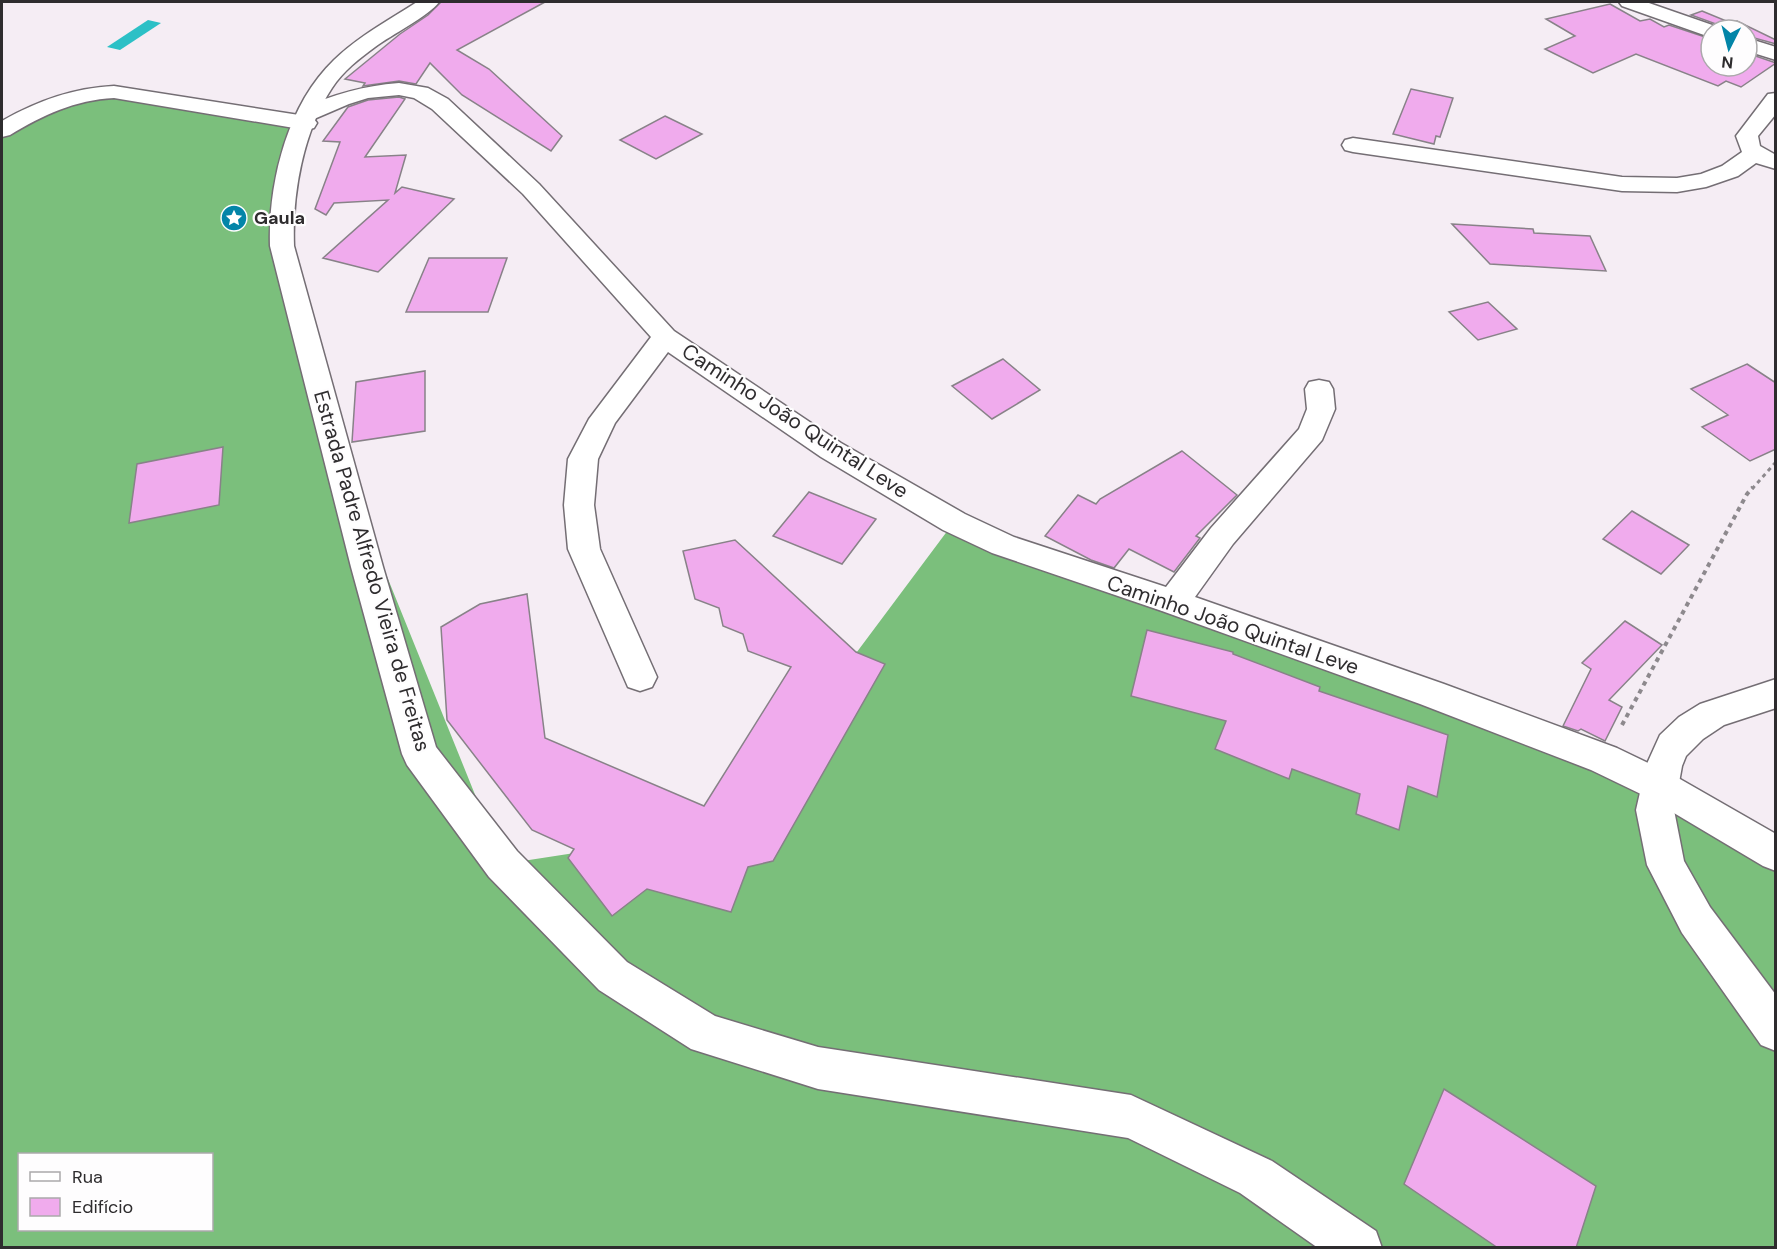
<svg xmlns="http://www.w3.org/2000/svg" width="1777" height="1249" font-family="'DM Sans',sans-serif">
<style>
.forest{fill:#7bbf7c;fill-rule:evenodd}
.water{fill:#2cc0c6}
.building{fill:#f0abed;stroke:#888288;stroke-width:1.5}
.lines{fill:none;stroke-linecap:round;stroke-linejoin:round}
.minor-casing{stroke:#746e74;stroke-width:3}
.major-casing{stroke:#746e74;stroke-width:3}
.path-far1{stroke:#8d898d;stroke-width:3;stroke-dasharray:4 4;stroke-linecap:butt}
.path{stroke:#8d898d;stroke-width:4;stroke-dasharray:4.5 4.5;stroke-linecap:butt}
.minor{fill:#fff;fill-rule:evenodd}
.major{fill:#fff;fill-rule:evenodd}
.labels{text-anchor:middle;stroke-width:4.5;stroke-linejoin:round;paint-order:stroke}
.far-poi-label{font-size:18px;font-weight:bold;fill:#2e2c2e;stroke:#fefdfe;text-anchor:start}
.street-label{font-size:21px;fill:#2e2c2e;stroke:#fefdfe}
</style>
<rect width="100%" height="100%" fill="#f5edf4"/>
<path class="forest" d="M92,92L306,123L283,246L340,460L503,864L724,830L954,522L1660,786L1775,862V1247H2V124ZM20,1154H212V1230H20Z"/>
<path class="water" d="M148,20L161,23L120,50L107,47Z"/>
<g class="building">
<path d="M441,2H545L457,50L489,69L562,136L551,151L462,95L430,63L416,84L399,81L363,86L365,83L345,79L400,34L428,15Z"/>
<path d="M1610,4L1640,21L1650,19L1664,27L1669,25L1711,39V66H1747V53L1776,63L1741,87L1726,81L1718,86L1636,54L1593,73L1545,49L1575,36L1546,19Z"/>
<path d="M1702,11L1731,23L1737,21L1776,40V44L1747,36V30H1722L1719,25L1691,15Z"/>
<path d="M1411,89L1453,98L1440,137L1436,136L1434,144L1393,134Z"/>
<path d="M399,97L405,99L365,157L406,155L395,193L402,187L454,199L378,272L323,258L388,200L334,203L326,215L315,209L340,142L323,141L348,107L368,100Z"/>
<path d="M665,116L702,134L656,159L620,140Z"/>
<path d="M1452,224L1533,229L1534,233L1590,236L1606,271L1490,264Z"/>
<path d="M429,258H507L488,312H406Z"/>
<path d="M1488,302L1517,329L1478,340L1449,312Z"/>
<path d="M1003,359L1040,390L992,419L952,386Z"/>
<path d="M1747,364L1776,383V449L1750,461L1702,427L1728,415L1691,389Z"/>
<path d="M425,371V431L352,442L356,382Z"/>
<path d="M223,447L219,505L129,523L137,464Z"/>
<path d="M1182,451L1237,495L1196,536L1200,538L1174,572L1129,549L1114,568L1091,560L1045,536L1078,495L1096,504L1100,499Z"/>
<path d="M809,492L876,519L842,564L773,536Z"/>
<path d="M1632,511L1689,545L1661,574L1603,539Z"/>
<path d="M735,540L856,652L885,664L773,861L748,867L731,912L647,889L612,916L568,858L574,849L532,830L447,720L441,627L480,604L527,594L545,738L704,806L791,667L748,651L743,634L723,626L719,608L695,599L683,551Z"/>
<path d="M1625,621L1662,645L1609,700L1622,707L1605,741L1581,729L1578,731L1563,726L1591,669L1582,663Z"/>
<path d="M1147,630L1233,652V654L1320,687L1319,691L1448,735L1437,797L1408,786L1399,830L1356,814L1360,794L1292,769L1289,779L1215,749L1226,721L1131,696Z"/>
<path d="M1444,1089L1596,1186L1576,1248H1498L1404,1184Z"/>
</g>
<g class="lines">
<defs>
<g id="minor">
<path d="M1619,2H1646L1718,27L1720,30H1711V37L1704,35L1622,6Z"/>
<path d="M1747,38L1776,47V60L1747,51Z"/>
<path d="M399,83L428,88L448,99L539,184L674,331L841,443L965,514L1014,537L1166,587L1211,528L1299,429L1307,409L1305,389L1309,382L1319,380L1329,382L1333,389L1335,409L1322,440L1233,544L1195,597L1444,684L1617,748L1673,775L1776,834V871L1763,866L1647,797L1591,770L1420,704L1162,611L992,553L943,530L821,457L668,352L615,423L598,459L594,505L600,549L657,677L652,687L640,691L628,687L568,549L564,505L568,459L589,419L651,337L523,194L432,109L414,98L399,95L368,98L349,104L314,119L317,123L314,128L306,130L114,98C75,100 43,115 10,135L2,137V121C37,101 73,88 114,86L299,115L301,109C334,94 363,86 399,83Z"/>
<path d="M1776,93V114L1758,136L1760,146L1776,155V169L1756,163L1738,176L1706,187L1677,192L1622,191L1353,152L1345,150L1342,145L1345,140L1353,138L1622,177L1677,178L1701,174L1722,166L1742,152L1736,136L1768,94Z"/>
</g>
<g id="major">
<path d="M417,2H439C429,16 391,35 375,47C360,58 343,71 332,88C303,132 292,194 294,246L383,567L436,747L517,851L627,962L715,1016L818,1047L1131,1095L1272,1161L1376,1231L1382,1248H1318L1240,1193L1128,1138L818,1089L691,1049L599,990L489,877L407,765L402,754L351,567L270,246C268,183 287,105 334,60C359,36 389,20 417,2Z"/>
<path d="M1776,679V708L1724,725L1703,739L1686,756L1682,766L1674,810L1684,861L1710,907L1776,995V1051L1761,1045L1682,933L1647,865L1636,810L1646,766L1660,735L1679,717L1700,704Z"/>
</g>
</defs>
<use href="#minor" class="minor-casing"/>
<use href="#major" class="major-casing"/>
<path class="path-far1" d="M1752,489L1776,462"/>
<path class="path" d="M1622,725L1747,494L1753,487"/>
<use href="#minor" class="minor"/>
<use href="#major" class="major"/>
</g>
<defs>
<symbol id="sight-disc" viewBox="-11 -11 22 22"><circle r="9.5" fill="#0385a8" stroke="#fefdfe"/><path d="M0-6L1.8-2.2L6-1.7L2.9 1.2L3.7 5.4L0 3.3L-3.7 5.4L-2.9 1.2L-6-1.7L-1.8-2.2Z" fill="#fff"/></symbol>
</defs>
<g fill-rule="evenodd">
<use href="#sight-disc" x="219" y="203" width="30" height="30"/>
</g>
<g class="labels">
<g class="far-poi-label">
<text x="254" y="224">Gaula</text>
</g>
<g class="street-label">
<text transform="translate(795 421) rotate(33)" y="7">Caminho João Quintal Leve</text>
<text transform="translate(372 571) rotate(74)" y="7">Estrada Padre Alfredo Vieira de Freitas</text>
<text transform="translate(1233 625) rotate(19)" y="7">Caminho João Quintal Leve</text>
</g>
</g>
<rect width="1777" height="1249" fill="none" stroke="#2e2c2e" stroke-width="6"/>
<rect x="18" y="1153" width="195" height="78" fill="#fefdfe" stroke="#aba9ab" stroke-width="1.5"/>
<rect x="30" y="1172" width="30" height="9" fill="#ffffff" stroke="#aba9ab" stroke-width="1.5"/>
<text x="72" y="1183" font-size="18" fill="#2e2c2e">Rua</text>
<rect x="30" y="1198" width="30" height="18" fill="#f0abed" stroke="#aba9ab" stroke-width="1.5"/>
<text x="72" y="1213" font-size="18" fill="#2e2c2e">Edifício</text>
<g transform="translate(1729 48) rotate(186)"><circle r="28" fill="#fefdfe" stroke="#aba9ab" stroke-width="1.5"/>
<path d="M0-4.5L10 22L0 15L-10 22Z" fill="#0385a8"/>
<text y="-9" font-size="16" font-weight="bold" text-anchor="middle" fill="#2e2c2e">N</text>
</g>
</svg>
